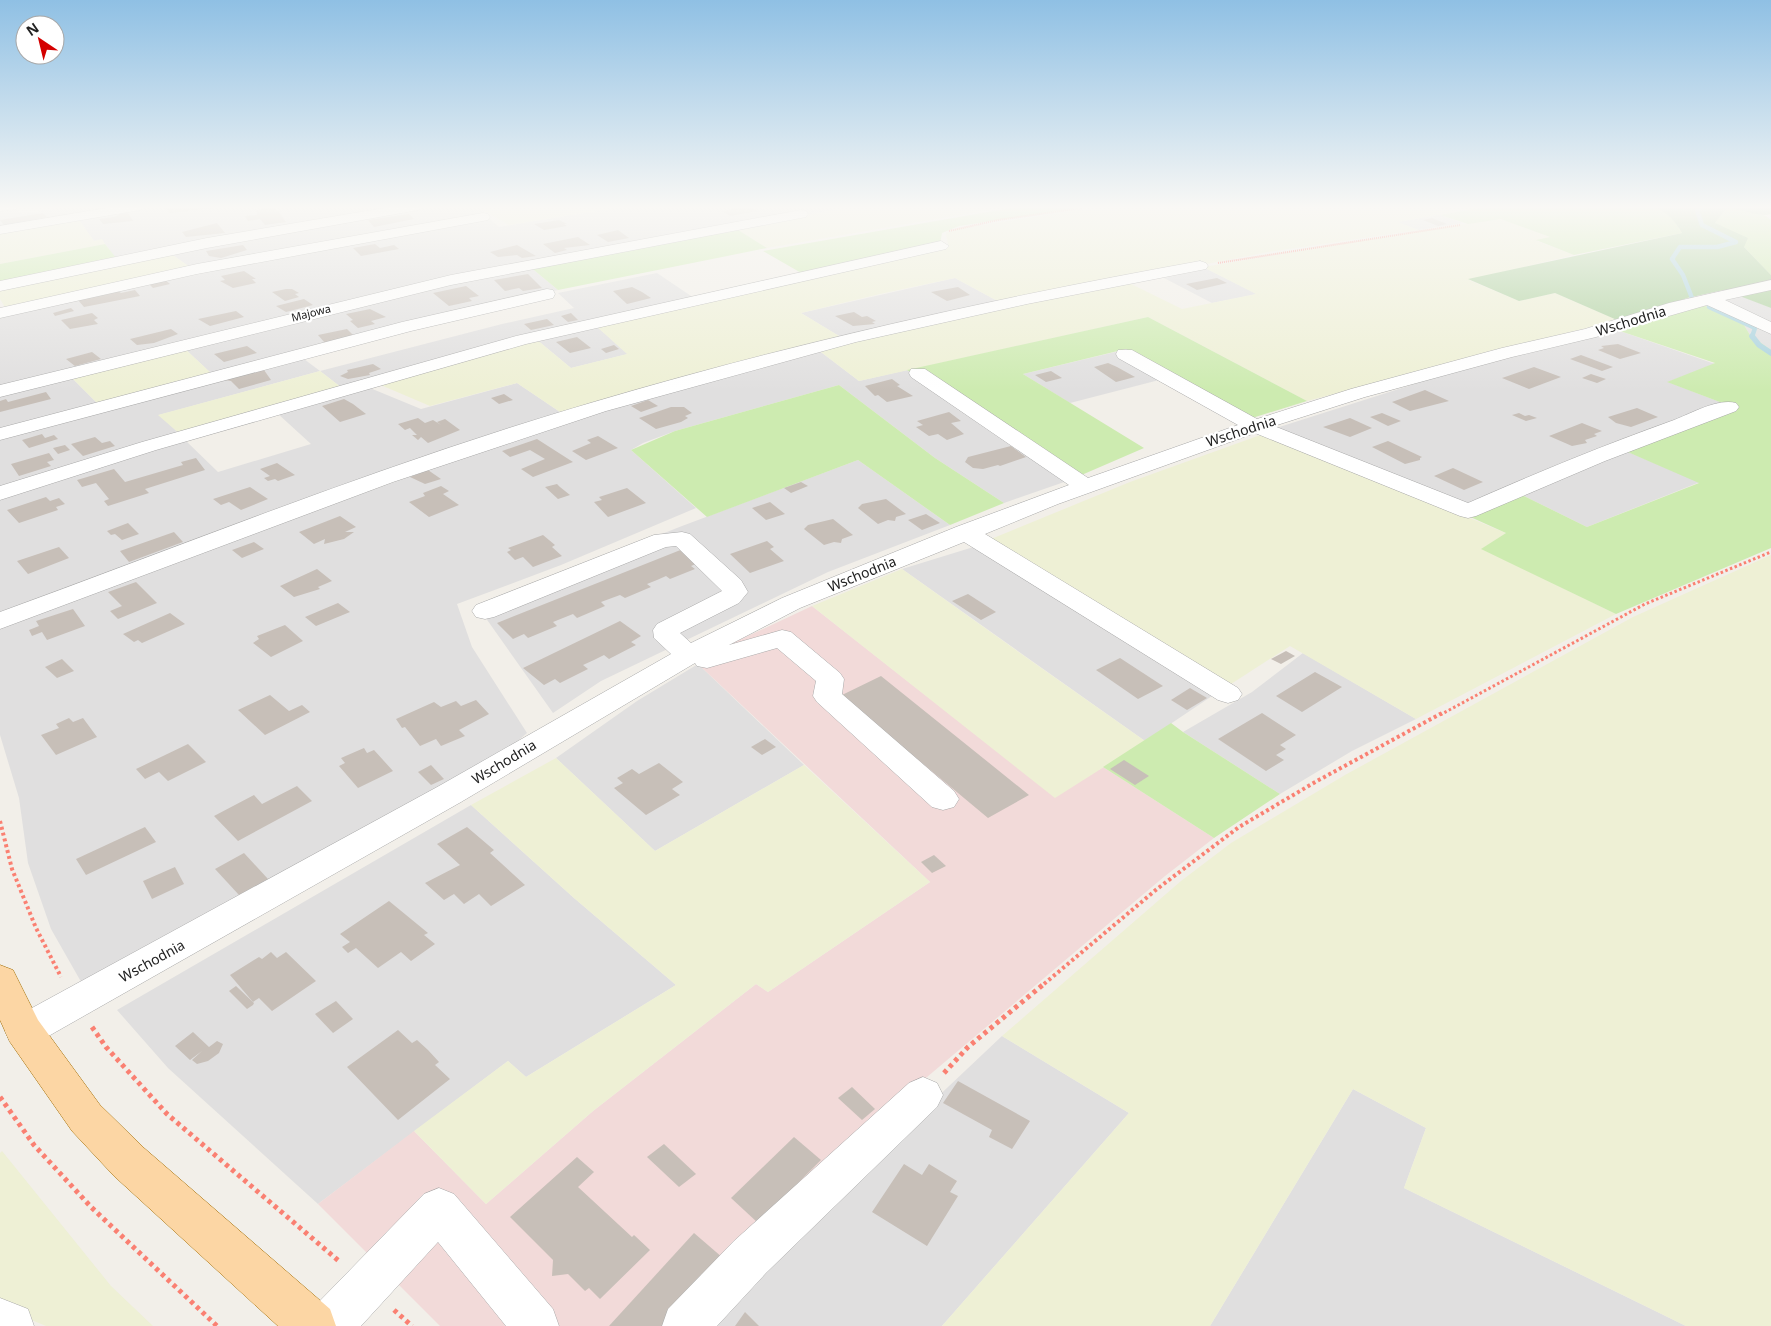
<svg xmlns="http://www.w3.org/2000/svg" width="1771" height="1326" font-family="'Noto Sans',sans-serif">
<style>
.residential{fill:#e0dfdf}
.commercial{fill:#f2dad9}
.farmland{fill:#eef0d5}
.grass{fill:#cdebb0}
.forest{fill:#add19e}
.lines{fill:none;stroke-linecap:round;stroke-linejoin:round}
.stream-far1{stroke:#aad3df;stroke-width:4.5}
.stream{stroke:#aad3df;stroke-width:5.5}
.building{fill:#c7bfb8}
.minor-casing{stroke:#a9a9a9;stroke-width:1}
.major-casing{stroke:#a06b00;stroke-width:1}
.path-far3{stroke:#fa8072;stroke-width:2;stroke-dasharray:1 1;stroke-linecap:butt}
.path-far2{stroke:#fa8072;stroke-width:3;stroke-dasharray:2.5 2.5;stroke-linecap:butt}
.path-far1{stroke:#fa8072;stroke-width:4;stroke-dasharray:3 3;stroke-linecap:butt}
.path{stroke:#fa8072;stroke-width:5;stroke-dasharray:4 4;stroke-linecap:butt}
.minor{fill:#fff;fill-rule:evenodd}
.major{fill:#fcd6a4;fill-rule:evenodd}
.labels{text-anchor:middle;stroke-width:4.5;stroke-linejoin:round;paint-order:stroke}
.far-street-label{font-size:11px;fill:#222;stroke:#fff}
.street-label{font-size:14px;fill:#222;stroke:#fff}
</style>
<rect width="100%" height="100%" fill="#f2efe9"/>
<g class="residential">
<path d="M71,206H131L0,229V209L10,207L22,214Z"/>
<path d="M145,206H404L117,260L102,240L94,241L77,217Z"/>
<path d="M429,206H476L490,215L372,234L194,270L170,253Z"/>
<path d="M626,206H857L502,268L0,389V314L483,218L490,219L499,227Z"/>
<path d="M1440,215L1462,223L1418,230L1397,222Z"/>
<path d="M529,266L558,290L450,314L212,374L183,347Z"/>
<path d="M1207,269L1257,294L1212,303L1164,278Z"/>
<path d="M657,273L694,298L342,388L320,371L159,415L181,435L0,490V437L300,356L320,371L502,324L574,308L558,293Z"/>
<path d="M955,278L1003,304L844,339L801,313Z"/>
<path d="M1737,294L1771,308V350L1750,335L1741,320L1698,303Z"/>
<path d="M595,325L628,354L571,368L536,339Z"/>
<path d="M1617,330L1715,364L1668,382L1725,404L1632,435L1463,508L1273,429L1449,373Z"/>
<path d="M817,349L859,381L907,370L1070,480L1004,503L935,458L839,385L675,431L643,443L631,450L696,508L561,565L457,604L472,647L527,733L493,762L84,987L51,929L28,863L19,798L0,735V625L577,416Z"/>
<path d="M1115,352L1163,379L1070,403L1023,374Z"/>
<path d="M69,375L98,404L0,431V393Z"/>
<path d="M517,383L563,414L0,618V496L184,439L218,472L311,444L277,413L370,388L421,409Z"/>
<path d="M1623,450L1700,482L1587,527L1518,493Z"/>
<path d="M858,460L950,525L828,572L601,681L553,713L478,607L682,526Z"/>
<path d="M980,545L1218,692L1145,741L902,569Z"/>
<path d="M1303,653L1416,719L1352,751L1280,794L1183,732L1252,692Z"/>
<path d="M698,664L804,765L655,851L556,758L637,701Z"/>
<path d="M471,805L574,898L676,985L526,1077L508,1061L318,1204L168,1068L117,1010Z"/>
<path d="M1002,1036L1129,1113L942,1326H695Z"/>
<path d="M1353,1089L1426,1128L1404,1188L1686,1326H1210Z"/>
</g>
<path class="commercial" d="M812,606L1055,797L1103,767L1214,838L1165,876L901,1099L666,1326H440L318,1204L414,1131L486,1204L593,1111L756,984L768,992L930,882L698,664L735,642Z"/>
<g class="farmland">
<path d="M476,206H626L509,225Z"/>
<path d="M857,206H1012L767,248L735,228Z"/>
<path d="M1106,206H1489L1398,222L1418,230L1268,252L1003,304L955,278L880,294L801,313L844,339L563,414L517,383L430,406L376,383L536,339L571,368L627,354L595,325L943,248L948,245L946,233L956,229Z"/>
<path d="M77,217L94,241L102,239L105,244L0,264V231Z"/>
<path d="M1501,218L1552,238L1537,241L1574,255L1469,280L1519,301L1555,293L1617,320L1307,401L1148,317L859,381L817,349L1125,281L1182,309L1256,294L1203,267Z"/>
<path d="M170,253L194,270L6,309L0,299V288Z"/>
<path d="M183,347L212,374L98,404L69,375Z"/>
<path d="M320,371L342,388L181,435L158,415Z"/>
<path d="M1266,433L1506,533L1482,549L1616,614L1416,719L1290,646L1231,684L991,539L1130,482Z"/>
<path d="M1771,555V1326H1686L1404,1188L1426,1128L1353,1089L1210,1326H942L1129,1113L1002,1036L1181,881L1231,843L1345,775L1633,617Z"/>
<path d="M902,569L1020,653L1145,741L1055,798L812,606Z"/>
<path d="M556,758L655,851L804,765L930,882L768,992L756,984L593,1111L486,1204L414,1131L508,1061L526,1077L676,985L574,898L471,805Z"/>
<path d="M2,1151L111,1286L153,1326H46L0,1307V1153Z"/>
</g>
<g class="grass">
<path d="M1023,206H1091L959,226L942,233L940,244L803,274L763,251Z"/>
<path d="M1489,206H1650C1666,210 1674,219 1682,233L1574,255L1536,240L1550,237L1501,219L1468,224L1440,215Z"/>
<path d="M1736,208L1766,216L1771,220V275L1744,247L1715,223L1726,209Z"/>
<path d="M735,228L767,248L558,290L529,266Z"/>
<path d="M105,244L117,259L0,283V264Z"/>
<path d="M1703,305L1741,320L1750,335L1771,350V548L1616,614L1481,549L1506,533L1466,515L1518,493L1587,527L1699,483L1623,450L1734,409L1738,404H1725L1667,382L1715,363L1617,330Z"/>
<path d="M1148,317L1307,401L1249,419L1126,349L1023,374L1144,448L1070,480L907,370Z"/>
<path d="M839,385L935,458L1004,503L950,525L858,460L707,517L631,450L675,431Z"/>
<path d="M1171,723L1183,732L1280,794L1214,838L1103,767Z"/>
</g>
<path class="forest" d="M1650,206H1771V214C1757,218 1741,207 1726,209L1715,223L1748,238L1744,247L1771,275V308L1724,290L1687,298L1653,311L1617,320L1555,293L1519,301L1468,279L1682,233C1674,219 1665,210 1650,206Z"/>
<g class="lines">
<g class="stream-far1">
<path d="M1692,298L1683,275L1672,259L1680,247H1717L1736,242L1702,225L1697,210L1707,206"/>
<path d="M1709,307L1755,328L1752,337"/>
</g>
<path class="stream" d="M1752,336L1759,345L1771,353"/>
</g>
<g class="building">
<path d="M182,206H210L213,208L170,213L166,208Z"/>
<path d="M750,206L758,211L730,216L722,211Z"/>
<path d="M275,207L286,222L265,225L260,219L248,221L245,216L257,215L256,210Z"/>
<path d="M127,211L133,221L103,224L99,219L114,217L119,215L117,213Z"/>
<path d="M43,213L47,217L4,225L0,220Z"/>
<path d="M409,214L414,219L374,227L368,220Z"/>
<path d="M1432,218L1447,224L1438,226L1423,220Z"/>
<path d="M559,220L567,224H564L567,226L544,230L534,224Z"/>
<path d="M217,223L225,233L186,237L182,232Z"/>
<path d="M618,230L629,238L608,242L597,235Z"/>
<path d="M578,237L590,245L564,248L567,250L555,253L543,244Z"/>
<path d="M375,244L380,248L394,245L399,249L361,256L353,248Z"/>
<path d="M243,245L247,250L221,258L209,256L206,251Z"/>
<path d="M517,245L536,256L522,258L517,255L498,257L490,252Z"/>
<path d="M244,271L256,279H252L256,283L233,288L220,281L225,280L221,276Z"/>
<path d="M528,274L542,288L523,291L519,288L505,291L494,280Z"/>
<path d="M1217,278L1227,283L1197,290L1186,284Z"/>
<path d="M164,279L170,284L153,288L148,283Z"/>
<path d="M466,286L479,296L469,298L472,301L449,306L433,293Z"/>
<path d="M632,287L642,292L651,298L627,304L613,291Z"/>
<path d="M958,287L970,295L947,301L931,292Z"/>
<path d="M286,289H292L299,293L295,294L299,297L285,301L272,292Z"/>
<path d="M135,290L140,296L84,307L78,300L118,291L121,293Z"/>
<path d="M304,299L313,305L286,312L276,306Z"/>
<path d="M71,308L74,311L55,316L53,313Z"/>
<path d="M370,309L386,317L371,321L375,324L358,328L350,321L353,320L346,314Z"/>
<path d="M236,311L244,317L210,326L198,319Z"/>
<path d="M854,312L862,317L867,316L876,321L872,322L875,324L853,326L835,316Z"/>
<path d="M92,313L98,318L94,320L98,324L70,329L61,320Z"/>
<path d="M571,313L578,320L568,322L561,316Z"/>
<path d="M547,319L554,325L531,330L524,324Z"/>
<path d="M171,329L178,334L154,343L137,345L130,339Z"/>
<path d="M347,329L354,336L325,343L318,335Z"/>
<path d="M577,337L591,348L570,353L556,342Z"/>
<path d="M1618,344L1641,353L1620,359L1598,350L1604,348L1601,346Z"/>
<path d="M614,345L619,349L606,353L601,349Z"/>
<path d="M247,346L257,353L224,362L214,354Z"/>
<path d="M92,352L101,359L75,366L66,359Z"/>
<path d="M1581,355L1613,367L1602,371L1570,359Z"/>
<path d="M1108,363L1117,367L1135,377L1116,382L1094,367Z"/>
<path d="M373,364L381,369L369,373L370,375L348,379L340,376L348,372L347,370Z"/>
<path d="M1534,367L1561,377L1529,389L1502,378Z"/>
<path d="M264,370L271,380L239,389L231,381L225,380Z"/>
<path d="M1051,371L1062,378L1046,382L1035,375Z"/>
<path d="M1591,374L1606,379L1597,383L1582,378Z"/>
<path d="M892,379L900,385L897,386L913,396L887,402L878,395L875,396L865,386Z"/>
<path d="M1425,390L1449,401L1410,411L1392,402Z"/>
<path d="M46,392L51,399L0,412V401L6,399L8,402Z"/>
<path d="M504,394L513,400L499,404L491,398Z"/>
<path d="M344,399L353,404L366,414L340,422L322,406Z"/>
<path d="M648,400L658,406L641,412L631,406Z"/>
<path d="M671,407H684L692,413L685,416L688,418L681,422L656,429L639,418Z"/>
<path d="M1637,408L1658,417L1631,427L1616,423L1608,417Z"/>
<path d="M949,412L961,421L951,423L964,434L947,440L938,434L929,436L916,427L923,425L917,421Z"/>
<path d="M1382,413L1401,421L1388,426L1370,417Z"/>
<path d="M1519,413L1525,416L1529,415L1537,418L1526,421L1512,415Z"/>
<path d="M418,418L425,423L433,420L441,425L437,422L445,419L460,430L428,443L421,437L418,440L412,435H417L410,428L405,430L398,424Z"/>
<path d="M1350,418L1372,428L1350,437L1323,427Z"/>
<path d="M1582,423L1602,431L1594,434L1597,436L1585,440L1587,443L1572,446L1549,436Z"/>
<path d="M42,434L45,438L54,435L58,439L29,448L22,440Z"/>
<path d="M598,436L618,448L586,460L572,451L591,443L587,440Z"/>
<path d="M95,437L102,443L110,441L115,446L83,456L71,444Z"/>
<path d="M537,439L573,462L533,477L521,469L545,459L530,450L510,457L502,451Z"/>
<path d="M1388,441L1422,457L1420,458V460L1405,464L1372,447Z"/>
<path d="M65,445L70,450L58,454L53,448Z"/>
<path d="M1011,446L1026,457L1000,466L998,465L983,469L973,468L965,462L968,457Z"/>
<path d="M49,453L54,460L47,462L51,466L19,476L11,464Z"/>
<path d="M196,458L205,470L145,489L149,493L108,506L104,501L109,499L96,483L82,487L77,480L114,469L125,482L183,465L181,462Z"/>
<path d="M277,463L295,475L278,481L275,479L268,481L264,478L270,476L260,469Z"/>
<path d="M1453,468L1483,482L1464,490L1434,476Z"/>
<path d="M428,470L441,479L425,484L410,477Z"/>
<path d="M801,482L808,486L791,493L784,488Z"/>
<path d="M557,484L560,487L570,495L558,499L545,487Z"/>
<path d="M441,486L449,491L443,494L459,505L429,517L409,502L425,496L423,493Z"/>
<path d="M250,487L268,499L241,510L229,502L221,505L213,499Z"/>
<path d="M627,488L646,503L608,517L594,502L602,500L599,497Z"/>
<path d="M46,497L50,501L59,498L65,504L56,507L58,510L19,523L7,510Z"/>
<path d="M886,499L906,514L896,517L895,521L888,520L878,524L858,508L862,504Z"/>
<path d="M770,502L785,514L766,520L752,508Z"/>
<path d="M926,514L940,523L922,530L908,520Z"/>
<path d="M340,516L356,527L345,532H354L344,539L324,544L325,539L314,544L299,532Z"/>
<path d="M833,519L853,535L842,539L841,543L834,542L824,545L804,529L808,525Z"/>
<path d="M128,523L139,534L122,540L115,534L111,535L107,531Z"/>
<path d="M174,532L183,542L129,562L120,551Z"/>
<path d="M543,535L555,545L552,547L562,556L533,567L523,557L515,560L507,552L511,550L508,548Z"/>
<path d="M767,541L774,547L770,549L784,561L750,573L730,554Z"/>
<path d="M254,542L264,549L242,558L232,550Z"/>
<path d="M59,547L69,558L28,574L17,561Z"/>
<path d="M683,549L700,562L691,566L695,569L670,579L666,576L657,580L647,584L651,587L625,598L620,595L601,602L605,606L577,618L573,614L553,622L557,626L528,638L524,634L513,639L497,623Z"/>
<path d="M317,569L332,581L318,587L320,589L294,597L280,586Z"/>
<path d="M136,582L157,603L118,619L110,611L122,606L108,592Z"/>
<path d="M968,594L996,612L981,620L952,601Z"/>
<path d="M338,603L350,612L316,626L305,617Z"/>
<path d="M73,609L85,626L47,640L42,632L32,636L29,630L39,626L36,621Z"/>
<path d="M170,613L185,624L142,643L138,640L134,642L123,634Z"/>
<path d="M620,621L641,636L631,642L636,645L609,659L604,655L594,660L583,665L588,669L560,683L555,679L544,685L523,668Z"/>
<path d="M285,625L303,641L271,657L253,643L259,639L257,636Z"/>
<path d="M1286,651L1295,656L1281,664L1271,659Z"/>
<path d="M1120,658L1163,686L1138,699L1096,670Z"/>
<path d="M62,659L74,671L57,678L45,667Z"/>
<path d="M1315,672L1342,687L1302,712L1276,696Z"/>
<path d="M881,676L1029,795L988,818L904,748L899,750L842,695Z"/>
<path d="M1190,688L1207,698L1187,710L1171,700Z"/>
<path d="M270,695L289,711L302,705L310,712L265,735L238,710Z"/>
<path d="M476,700L489,714L459,730L465,736L441,746L436,739L420,746L405,727L402,728L396,719L434,702L441,707L456,701L461,706Z"/>
<path d="M1262,713L1296,735L1280,745L1286,749L1276,755L1284,760L1266,771L1218,739Z"/>
<path d="M69,718L73,722L83,718L97,737L56,755L41,735L59,728L56,724Z"/>
<path d="M765,739L776,747L762,755L751,747Z"/>
<path d="M188,744L206,762L168,781L159,772L145,779L136,769Z"/>
<path d="M364,748L367,753L374,750L393,771L358,788L339,766L345,763L341,758Z"/>
<path d="M1124,760L1149,776L1135,785L1110,769Z"/>
<path d="M659,763L683,782L672,789L680,795L646,815L614,788L623,783L617,778L632,769L639,774Z"/>
<path d="M431,765L444,779L431,785L418,772Z"/>
<path d="M297,786L312,801L238,841L214,816L254,795L262,804Z"/>
<path d="M145,827L156,842L86,875L76,859Z"/>
<path d="M467,827L494,850L490,853L525,885L491,906L479,894L464,904L454,894L444,900L425,883L460,865L437,844Z"/>
<path d="M244,853L268,879L239,895L215,869Z"/>
<path d="M934,855L946,866L932,873L921,862Z"/>
<path d="M175,867L184,884L152,899L143,881Z"/>
<path d="M389,901L428,933L424,935L435,944L411,961L401,952L378,968L356,948L348,953L342,947L350,942L340,934Z"/>
<path d="M271,952L277,958L286,952L316,981L272,1011L259,998L253,1002L230,975L259,957L262,959Z"/>
<path d="M236,986L254,1003L253,1005L247,1009L229,991Z"/>
<path d="M336,1001L353,1019L333,1033L315,1014Z"/>
<path d="M398,1030L412,1043L417,1040L428,1050L439,1062L435,1065L450,1079L398,1120L347,1067Z"/>
<path d="M193,1032L209,1047L217,1041L223,1044L219,1053L208,1061L197,1064L192,1060L202,1051L190,1060L175,1046Z"/>
<path d="M958,1081L1030,1121L1012,1149L989,1137L992,1130L943,1103Z"/>
<path d="M852,1087L875,1109L862,1120L838,1098Z"/>
<path d="M794,1137L821,1160L758,1223L731,1198Z"/>
<path d="M664,1144L696,1174L679,1187L647,1157Z"/>
<path d="M577,1157L594,1172L578,1187L632,1237L634,1235L650,1250L600,1299L589,1288L585,1291L568,1274L552,1276L553,1260L510,1217Z"/>
<path d="M904,1164L922,1175L929,1164L957,1181L950,1192L958,1196L927,1246L872,1212Z"/>
<path d="M694,1233L723,1258L662,1326H609Z"/>
<path d="M745,1312L759,1326H735Z"/>
</g>
<g class="lines">
<defs>
<g id="minor">
<path d="M0,206H18L16,209L0,211Z"/>
<path d="M118,206H147L140,210L0,234V226Z"/>
<path d="M396,206H425L418,210L207,248L0,291V281L207,238Z"/>
<path d="M801,210L806,211L808,214L806,217L451,285L0,397V385L451,275Z"/>
<path d="M483,213L488,214L490,217L488,220L197,274L0,318V308L197,264Z"/>
<path d="M941,241L949,246L946,249L526,344L156,450L0,500V486L142,442L516,336Z"/>
<path d="M1200,261L1206,263L1208,266L1206,269L1027,304L856,342L606,411L393,482L0,629V612C169,550 337,483 509,428C736,356 966,303 1200,261Z"/>
<path d="M1771,280V290L1725,300L1771,322V334L1707,305L1596,337L1512,357L1365,397L1274,426L1468,503C1536,473 1604,445 1674,420C1692,413 1718,398 1736,403L1739,407L1736,411L1605,461L1476,516L1468,518L1460,516L1255,433L1058,504L985,534L1238,688L1242,694L1238,700L1228,703L1218,700L964,542L800,608L729,645L782,630L791,632L840,673L844,679L842,694L954,791L959,799L954,807L943,810L932,807L817,702L813,696L816,681L777,648L707,668L697,666L695,663L461,802L38,1042L24,1047L10,1042L5,1031L10,1020L439,786L671,654L654,638L653,630L657,624L722,591L676,546L666,547L494,617L485,619L476,617L472,611L476,605L654,535L682,532L690,534L741,580L748,592L739,603L680,633L691,643L782,598L956,527L1069,485L911,377L909,373L911,369H925L1088,478L1238,425L1118,358L1116,354L1118,350H1132L1257,419L1351,389L1502,348L1585,329L1669,303Z"/>
<path d="M547,289L553,290L555,294L553,298L411,331L0,440V428L402,322Z"/>
<path d="M923,1077L937,1083L943,1095L937,1107L766,1273L717,1326H662L668,1309L734,1241L909,1083Z"/>
<path d="M439,1188L454,1194L553,1309L559,1326H506L438,1242L361,1326H306L312,1309L424,1194Z"/>
<path d="M0,1298L28,1309L34,1326H0Z"/>
</g>
<path id="major" d="M0,965L13,970L38,1020L100,1105L144,1148L330,1309L336,1326H278L114,1176L72,1131L10,1042L0,1020Z"/>
</defs>
<use href="#minor" class="minor-casing"/>
<use href="#major" class="major-casing"/>
<g class="path-far3">
<path d="M949,231L998,220L1096,206"/>
<path d="M1218,263L1460,225"/>
</g>
<path class="path-far2" d="M1440,715L1645,604L1771,552"/>
<g class="path-far1">
<path d="M0,821L12,869L36,928L61,977"/>
<path d="M1044,984L1157,889L1239,827L1317,781L1442,713"/>
</g>
<g class="path">
<path d="M92,1027L106,1047L167,1114L340,1262"/>
<path d="M944,1073L968,1047L1045,983"/>
<path d="M0,1097L34,1145L91,1207L217,1326"/>
<path d="M394,1310L412,1326"/>
</g>
<use href="#minor" class="minor"/>
<use href="#major" class="major"/>
</g>
<linearGradient id="sky" x2="0" y2="1"><stop stop-color="#8fc0e4"/><stop offset="0.53" stop-color="#f9f8f5"/><stop offset="1" stop-color="#f9f8f5" stop-opacity="0"/></linearGradient>
<rect width="1771" height="391" fill="url(#sky)"/>
<g class="labels">
<g class="far-street-label">
<text transform="translate(311 313) rotate(-14)" y="4">Majowa</text>
</g>
<g class="street-label">
<text transform="translate(1631 321) rotate(-17)" y="5">Wschodnia</text>
<text transform="translate(1241 431) rotate(-18)" y="5">Wschodnia</text>
<text transform="translate(862 574) rotate(-22)" y="5">Wschodnia</text>
<text transform="translate(504 762) rotate(-31)" y="5">Wschodnia</text>
<text transform="translate(152 961) rotate(-29)" y="5">Wschodnia</text>
</g>
</g>
<g transform="translate(40 40) rotate(325)"><circle r="24" fill="#ffffff" stroke="#a7a7a7"/>
<path d="M0-4L9 19L0 12L-9 19Z" fill="#d40000"/>
<text y="-8" font-size="14" font-weight="bold" text-anchor="middle" fill="#222222">N</text>
</g>
</svg>
